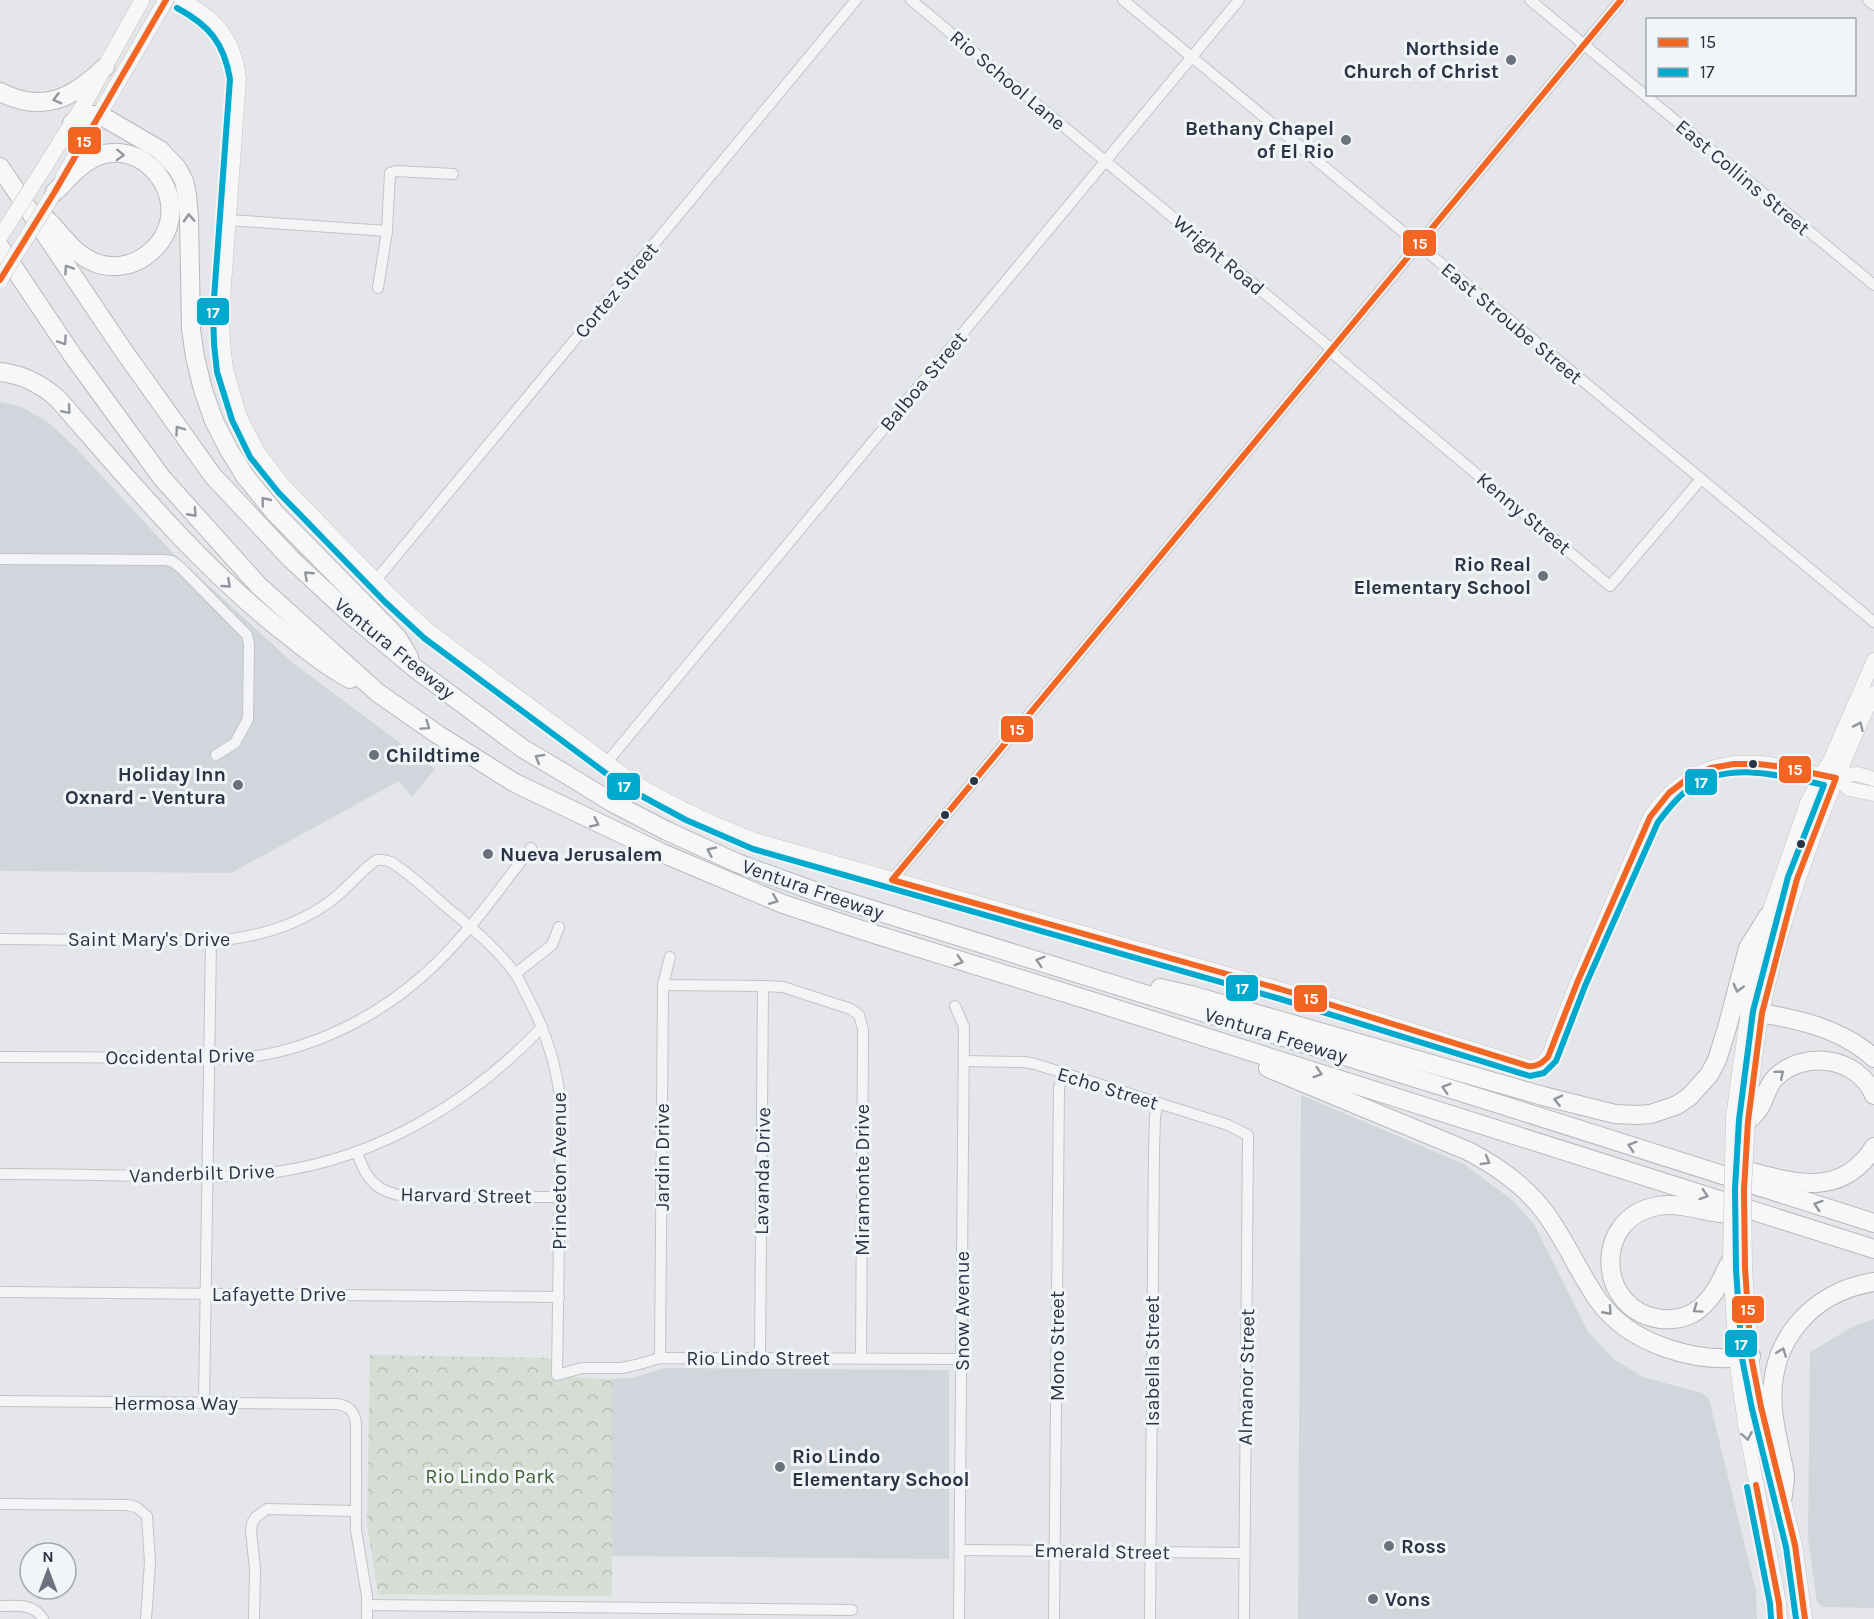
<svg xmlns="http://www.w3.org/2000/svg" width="1874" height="1619" font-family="Karla,sans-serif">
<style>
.built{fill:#d2d6dc}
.forest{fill:url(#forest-crowns)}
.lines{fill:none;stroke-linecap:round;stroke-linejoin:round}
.street-casing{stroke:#c2c4c7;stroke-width:12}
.secondary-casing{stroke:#c2c4c7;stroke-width:15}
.primary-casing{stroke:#c0c3c7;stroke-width:16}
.highway-casing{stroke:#b6b9be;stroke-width:20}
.street{stroke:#f3f4f6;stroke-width:10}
.secondary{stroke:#f7f7f7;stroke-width:14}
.primary{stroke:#f7f7f7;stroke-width:15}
.highway{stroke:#f7f7f7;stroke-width:18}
.secondary-bridge-casing{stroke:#c2c4c7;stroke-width:15;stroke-linecap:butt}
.primary-bridge-casing{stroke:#c0c3c7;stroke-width:16;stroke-linecap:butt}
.secondary-bridge{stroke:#f7f7f7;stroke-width:14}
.primary-bridge{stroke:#f7f7f7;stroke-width:15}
.bus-1-casing{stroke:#f2f5f8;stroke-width:10}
.bus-2-casing{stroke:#f2f5f8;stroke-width:10}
.bus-1{stroke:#f26522;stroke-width:6}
.bus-2{stroke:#00a9ce;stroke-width:6}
.oneway{stroke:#90969e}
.poi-dot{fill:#6a727e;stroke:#f2f5f8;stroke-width:2}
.bus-dot{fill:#293445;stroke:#f2f5f8;stroke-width:2}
.labels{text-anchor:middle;stroke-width:6;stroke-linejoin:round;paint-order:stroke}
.poi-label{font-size:20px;font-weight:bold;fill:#293445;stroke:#f2f5f8;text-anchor:start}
.street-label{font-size:20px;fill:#293445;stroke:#f2f5f8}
.park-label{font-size:20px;fill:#3f6135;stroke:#f2f5f8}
.line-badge{stroke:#f2f5f8;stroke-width:2}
.badge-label{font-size:16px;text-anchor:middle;font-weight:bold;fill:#fff}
</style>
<defs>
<pattern id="forest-crowns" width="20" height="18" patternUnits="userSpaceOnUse" patternTransform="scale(1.5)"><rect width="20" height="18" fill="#d5ddd4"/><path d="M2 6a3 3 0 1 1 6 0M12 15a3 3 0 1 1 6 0" fill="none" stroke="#b7beb7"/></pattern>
</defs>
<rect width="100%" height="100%" fill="#e4e6e9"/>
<g class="built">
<path d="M0,402L22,407L49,423L76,448L171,551L293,663L435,769L412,797L399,781L231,873L0,871Z"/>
<path d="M1301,1095L1464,1164L1512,1200L1534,1224L1588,1332L1615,1360L1643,1377L1702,1393L1709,1399L1756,1591L1757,1619H1298Z"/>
<path d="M1874,1319V1608L1822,1607L1817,1602L1808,1538L1810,1352L1856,1325Z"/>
<path d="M665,1368L949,1370V1559L612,1556V1379L632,1378Z"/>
</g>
<path class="forest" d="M370,1355L548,1358L578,1378L612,1379V1596L378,1594L367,1524Z"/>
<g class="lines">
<defs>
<g id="street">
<path d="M911,0L1327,345L1337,357L1610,586L1701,479"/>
<path d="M1123,0L1874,622"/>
<path d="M1530,0L1874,285"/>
<path d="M1868,0L1874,5"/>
<path d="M229,220L387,231"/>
<path d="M378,288L387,231L390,173L396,171L453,174"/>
<path d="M0,559L163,560L172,561L180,567L247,635L249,644L248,719L235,743L216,755"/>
<path d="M376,580L856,0"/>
<path d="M607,762L1239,0"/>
<path d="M892,880L1621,0"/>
<path d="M0,939L211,941C255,938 296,927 332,900C342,893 370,862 377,860C382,859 386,860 391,862C410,874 427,890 444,905C469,926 495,946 514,972C519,979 523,988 527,996C546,1031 557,1066 561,1105L557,1375L582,1368H621L636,1365L660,1358L962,1359"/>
<path d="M515,974L552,945L559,927"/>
<path d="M663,985L763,986L783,987L851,1009L859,1015L863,1029V1038L861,1358"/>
<path d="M955,1006L964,1027L959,1619"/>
<path d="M0,1057C55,1057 110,1057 164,1058C202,1058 241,1061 278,1052C332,1039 384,1011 426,973C466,937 498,891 531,848"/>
<path d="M964,1061L1024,1062L1035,1064L1228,1125L1248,1135L1244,1619"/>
<path d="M357,1152C362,1167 368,1181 382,1189C403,1201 440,1197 463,1197C496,1197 528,1197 560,1197"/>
<path d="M0,1174C48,1174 97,1175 145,1176C189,1177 233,1178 276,1172C380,1157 471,1102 542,1027"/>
<path d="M0,1292L559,1297"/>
<path d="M760,1357L763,986"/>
<path d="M660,1358L663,985L670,957"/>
<path d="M0,1401L337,1404C349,1406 354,1411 356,1423V1530L367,1596V1619"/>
<path d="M204,1403L211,941"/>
<path d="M0,1504L127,1505L136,1507L147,1516L150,1562L146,1619"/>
<path d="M960,1550L1244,1553"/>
<path d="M367,1605L852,1610"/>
<path d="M0,1606C16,1606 34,1603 43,1619"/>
<path d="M254,1619L255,1569L251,1531L252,1523L256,1517L267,1509L355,1511"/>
<path d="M1054,1619L1059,1088L1063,1074"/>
<path d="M1150,1619L1154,1151L1155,1116L1158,1104"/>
</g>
<g id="secondary">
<path d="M181,0C216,17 235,40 239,79L222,313L223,344L226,369L240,417L258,452L284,486L391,596L429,631L628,778C669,804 710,823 755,840L1280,989L1530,1067L1540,1065L1548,1057L1577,983L1650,817C1679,774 1718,757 1769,764C1791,767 1812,774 1833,777C1841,778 1848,774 1856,774C1862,775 1868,777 1874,779"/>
<path d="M1836,778L1849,789L1874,794"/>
<path d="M1733,1117L1748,1011L1768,916L1807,803L1832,756L1874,660"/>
<path d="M1748,1121C1752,1085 1755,1048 1762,1012C1785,901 1827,797 1874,693"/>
<path d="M1730,1262L1736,1359L1745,1424L1779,1603L1780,1619"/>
<path d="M1745,1268L1751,1356L1754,1376L1772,1452"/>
<path d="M1781,1489L1795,1545L1805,1619"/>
</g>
<g id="primary">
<path d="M42,171L87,99L142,0"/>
<path d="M63,177L166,0"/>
</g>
<g id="highway">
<path d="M0,92C43,114 73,98 105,67"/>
<path d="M72,123L84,115H100L160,150L177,168L184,181L187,195L189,217L191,329L195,357L203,390L214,421L229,450L245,476L275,513L397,637L409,657"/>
<path d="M0,167L123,350L213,476L291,559L350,614L416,669L522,748L569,776L613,803L667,831L737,863L825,895L1496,1103L1874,1223"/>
<path d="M42,215C61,232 72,254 96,263C112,269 131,266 144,257C208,213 143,121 84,164C73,172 64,183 54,193"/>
<path d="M0,247L73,356L162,478L259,586L378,693L437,734L515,783L662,853L783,904L874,934L1085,999L1874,1249"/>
<path d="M0,372C23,375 40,383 58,399C128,479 196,562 280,629C303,647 324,665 350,679"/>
<path d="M1160,988L1191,995L1543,1096L1615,1114L1637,1115L1651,1114L1677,1105L1689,1097L1709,1075L1717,1060L1727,1028L1748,948L1768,916"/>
<path d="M1748,1011C1793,1018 1840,1027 1874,1058"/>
<path d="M1268,1068L1468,1151C1497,1166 1523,1184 1543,1210C1565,1238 1578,1272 1598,1300C1630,1345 1698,1365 1751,1356"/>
<path d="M1748,1121C1752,1117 1757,1112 1760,1107C1766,1097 1767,1086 1775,1078C1804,1049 1858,1057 1874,1095"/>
<path d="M1744,1170C1793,1183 1842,1199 1874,1147"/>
<path d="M1730,1262C1722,1278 1715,1296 1700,1308C1690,1317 1675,1320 1661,1319C1596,1311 1592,1217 1658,1206C1676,1203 1694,1208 1712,1212C1723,1214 1734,1214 1744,1216"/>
<path d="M1783,1496C1783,1490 1785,1483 1785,1477C1785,1470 1782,1462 1781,1455C1778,1440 1774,1424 1773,1409C1767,1343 1810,1292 1874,1282"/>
</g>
</defs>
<use href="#street" class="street-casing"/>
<use href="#secondary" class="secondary-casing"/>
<use href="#primary" class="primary-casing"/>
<use href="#highway" class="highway-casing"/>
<use href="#street" class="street"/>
<use href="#secondary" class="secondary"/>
<use href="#primary" class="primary"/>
<use href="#highway" class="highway"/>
<defs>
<g id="secondary-bridge">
<path d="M1730,1262L1733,1117"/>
<path d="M1745,1268L1744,1190L1748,1121"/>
</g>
<g id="primary-bridge">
<path d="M0,237L42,171"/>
<path d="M0,280L54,193"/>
</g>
</defs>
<use href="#secondary-bridge" class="secondary-bridge-casing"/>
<use href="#primary-bridge" class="primary-bridge-casing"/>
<use href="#secondary-bridge" class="secondary-bridge"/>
<use href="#primary-bridge" class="primary-bridge"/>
<defs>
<g id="bus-1">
<path d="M1621,0L892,880L1280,989L1528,1066C1537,1067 1542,1063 1548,1057L1577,983L1650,817L1669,793L1690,777L1711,768L1734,764H1758L1783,767L1836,778L1797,879L1762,1013L1748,1121L1744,1190L1745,1268L1751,1356L1761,1407L1795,1545L1805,1619"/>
<path d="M0,280L54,193L166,0"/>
<path d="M1756,1485L1779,1603L1780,1619"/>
</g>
<g id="bus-2">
<path d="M177,8C209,25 224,43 230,79L213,312L214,344L217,372L232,420L250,457L278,492L385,602L424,638L623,786L686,820L753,849L1277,998L1530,1076L1544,1073L1556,1061L1585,986L1658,822C1669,808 1679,795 1693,786C1731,761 1783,776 1824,785L1788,877L1753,1011L1739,1120L1735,1189L1736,1269L1742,1358L1752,1409L1786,1547L1796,1619"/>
<path d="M1747,1487L1770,1604L1771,1619"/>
</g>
</defs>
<use href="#bus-1" class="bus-1-casing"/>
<use href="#bus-2" class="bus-2-casing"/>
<use href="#bus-1" class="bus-1"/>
<use href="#bus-2" class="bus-2"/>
</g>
<defs><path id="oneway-chevron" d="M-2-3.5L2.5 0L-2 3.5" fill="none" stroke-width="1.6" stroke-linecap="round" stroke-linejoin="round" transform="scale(1.5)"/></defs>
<g class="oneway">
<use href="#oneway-chevron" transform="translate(57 99) rotate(165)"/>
<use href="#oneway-chevron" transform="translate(120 155) rotate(2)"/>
<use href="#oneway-chevron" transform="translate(189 218) rotate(-93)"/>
<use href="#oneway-chevron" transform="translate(68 269) rotate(-124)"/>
<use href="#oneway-chevron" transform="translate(63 341) rotate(56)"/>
<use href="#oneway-chevron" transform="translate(67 410) rotate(49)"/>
<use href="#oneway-chevron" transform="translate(179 430) rotate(-125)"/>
<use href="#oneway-chevron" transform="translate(265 501) rotate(-129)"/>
<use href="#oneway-chevron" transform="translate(193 513) rotate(48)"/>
<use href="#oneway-chevron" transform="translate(308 575) rotate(-137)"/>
<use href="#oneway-chevron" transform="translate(227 584) rotate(41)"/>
<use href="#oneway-chevron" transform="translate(426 726) rotate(35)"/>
<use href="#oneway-chevron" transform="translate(1859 726) rotate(-66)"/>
<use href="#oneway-chevron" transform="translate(539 758) rotate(-149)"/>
<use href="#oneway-chevron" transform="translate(595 823) rotate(25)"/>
<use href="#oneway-chevron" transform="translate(711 851) rotate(-155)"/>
<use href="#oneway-chevron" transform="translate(774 900) rotate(22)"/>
<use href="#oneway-chevron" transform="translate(959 961) rotate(17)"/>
<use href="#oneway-chevron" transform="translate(1040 961) rotate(-163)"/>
<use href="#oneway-chevron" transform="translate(1738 988) rotate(105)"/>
<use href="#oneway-chevron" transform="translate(1318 1073) rotate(17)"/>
<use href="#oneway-chevron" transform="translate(1780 1074) rotate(-40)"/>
<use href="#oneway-chevron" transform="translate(1446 1088) rotate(-163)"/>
<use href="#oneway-chevron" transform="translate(1558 1100) rotate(-167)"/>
<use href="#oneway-chevron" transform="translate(1632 1146) rotate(-162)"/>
<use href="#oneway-chevron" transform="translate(1486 1161) rotate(30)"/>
<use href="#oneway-chevron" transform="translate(1704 1195) rotate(18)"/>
<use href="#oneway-chevron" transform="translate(1818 1205) rotate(-162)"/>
<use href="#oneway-chevron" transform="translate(1697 1309) rotate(145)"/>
<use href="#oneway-chevron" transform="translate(1608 1311) rotate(48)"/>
<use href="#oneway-chevron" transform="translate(1782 1352) rotate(-69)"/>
<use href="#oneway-chevron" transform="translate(1747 1436) rotate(80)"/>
</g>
<g class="poi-dot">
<circle cx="1511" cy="60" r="6"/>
<circle cx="1346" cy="140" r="6"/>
<circle cx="1543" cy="576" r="6"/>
<circle cx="374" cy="755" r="6"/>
<circle cx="238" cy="785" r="6"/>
<circle cx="488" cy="854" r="6"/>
<circle cx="780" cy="1467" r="6"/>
<circle cx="1389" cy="1546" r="6"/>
<circle cx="1373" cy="1599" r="6"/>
</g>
<g class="bus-dot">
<circle cx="1753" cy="764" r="5"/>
<circle cx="974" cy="781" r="5"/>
<circle cx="945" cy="815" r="5"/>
<circle cx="1801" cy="844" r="5"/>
</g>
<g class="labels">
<g class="poi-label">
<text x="1499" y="55" text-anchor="end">Northside<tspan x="1499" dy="23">Church of Christ</tspan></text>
<text x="1334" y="135" text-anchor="end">Bethany Chapel<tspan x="1334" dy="23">of El Rio</tspan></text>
<text x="1531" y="571" text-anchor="end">Rio Real<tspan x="1531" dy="23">Elementary School</tspan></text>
<text x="386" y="762">Childtime</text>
<text x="226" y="781" text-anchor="end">Holiday Inn<tspan x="226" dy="23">Oxnard - Ventura</tspan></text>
<text x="500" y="861">Nueva Jerusalem</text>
<text x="792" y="1463">Rio Lindo<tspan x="792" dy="23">Elementary School</tspan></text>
<text x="1401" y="1553">Ross</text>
<text x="1385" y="1606">Vons</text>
</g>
<g class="street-label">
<text transform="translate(1008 80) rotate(40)" y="7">Rio School Lane</text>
<text transform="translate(1743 177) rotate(40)" y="7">East Collins Street</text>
<text transform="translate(1219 255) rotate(40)" y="7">Wright Road</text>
<text transform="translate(616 290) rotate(-50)" y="7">Cortez Street</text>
<text transform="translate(1512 323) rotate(40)" y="7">East Stroube Street</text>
<text transform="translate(923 381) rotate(-50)" y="7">Balboa Street</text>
<text transform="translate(1524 513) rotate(40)" y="7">Kenny Street</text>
<text transform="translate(395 648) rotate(39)" y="7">Ventura Freeway</text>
<text transform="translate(813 889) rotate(19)" y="7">Ventura Freeway</text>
<text x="149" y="946">Saint Mary's Drive</text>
<text transform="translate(1276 1035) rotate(17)" y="7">Ventura Freeway</text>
<text transform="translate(180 1056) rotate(-1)" y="7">Occidental Drive</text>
<text transform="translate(1108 1088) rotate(17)" y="7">Echo Street</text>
<text transform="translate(662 1157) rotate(-90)" y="7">Jardin Drive</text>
<text transform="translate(559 1171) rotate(-90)" y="7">Princeton Avenue</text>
<text transform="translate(762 1171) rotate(-89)" y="7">Lavanda Drive</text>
<text transform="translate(202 1173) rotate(-2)" y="7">Vanderbilt Drive</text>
<text transform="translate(862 1180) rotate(-90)" y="7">Miramonte Drive</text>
<text transform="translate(466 1195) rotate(1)" y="7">Harvard Street</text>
<text x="279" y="1301">Lafayette Drive</text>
<text transform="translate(962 1311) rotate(-90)" y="7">Snow Avenue</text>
<text transform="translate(1057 1346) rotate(-90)" y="7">Mono Street</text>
<text x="758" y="1365">Rio Lindo Street</text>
<text transform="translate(1152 1361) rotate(-90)" y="7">Isabella Street</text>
<text transform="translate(1246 1377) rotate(-89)" y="7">Almanor Street</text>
<text x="176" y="1410">Hermosa Way</text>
<text transform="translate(1102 1551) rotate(1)" y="7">Emerald Street</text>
</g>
<g class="park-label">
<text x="490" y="1483">Rio Lindo Park</text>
</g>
</g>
<g class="line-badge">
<rect x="67" y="126" width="35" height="29" rx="6" fill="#f26522"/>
<rect x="1402" y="229" width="35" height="28" rx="6" fill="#f26522"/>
<rect x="196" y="297" width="34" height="29" rx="6" fill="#00a9ce"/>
<rect x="1000" y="715" width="34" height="28" rx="6" fill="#f26522"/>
<rect x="1778" y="755" width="34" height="29" rx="6" fill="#f26522"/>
<rect x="1684" y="768" width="34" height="28" rx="6" fill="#00a9ce"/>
<rect x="606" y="772" width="35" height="29" rx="6" fill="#00a9ce"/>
<rect x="1225" y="974" width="34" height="28" rx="6" fill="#00a9ce"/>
<rect x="1293" y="984" width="35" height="29" rx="6" fill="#f26522"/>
<rect x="1731" y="1295" width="34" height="29" rx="6" fill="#f26522"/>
<rect x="1724" y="1329" width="34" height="29" rx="6" fill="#00a9ce"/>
</g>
<g class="badge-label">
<text x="84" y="147">15</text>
<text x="1420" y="249">15</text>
<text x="213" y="318">17</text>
<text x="1017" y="735">15</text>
<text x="1795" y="775">15</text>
<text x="1701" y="788">17</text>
<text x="624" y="792">17</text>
<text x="1242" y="994">17</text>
<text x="1311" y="1004">15</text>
<text x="1748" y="1315">15</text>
<text x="1741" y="1350">17</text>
</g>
<rect x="1646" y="18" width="210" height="78" fill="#f2f5f8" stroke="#a2a8b0" stroke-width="1.5"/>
<rect x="1658" y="38" width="30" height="9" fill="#f26522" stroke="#a2a8b0" stroke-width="1.5"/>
<text x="1700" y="48" font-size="18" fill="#293445">15</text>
<rect x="1658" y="68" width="30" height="9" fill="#00a9ce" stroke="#a2a8b0" stroke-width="1.5"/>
<text x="1700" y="78" font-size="18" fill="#293445">17</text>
<g transform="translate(48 1571)"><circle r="28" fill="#f2f5f8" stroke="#a2a8b0" stroke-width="1.5"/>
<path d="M0-4.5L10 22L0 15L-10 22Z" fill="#6a727e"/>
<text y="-9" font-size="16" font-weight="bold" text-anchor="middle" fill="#293445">N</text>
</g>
</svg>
